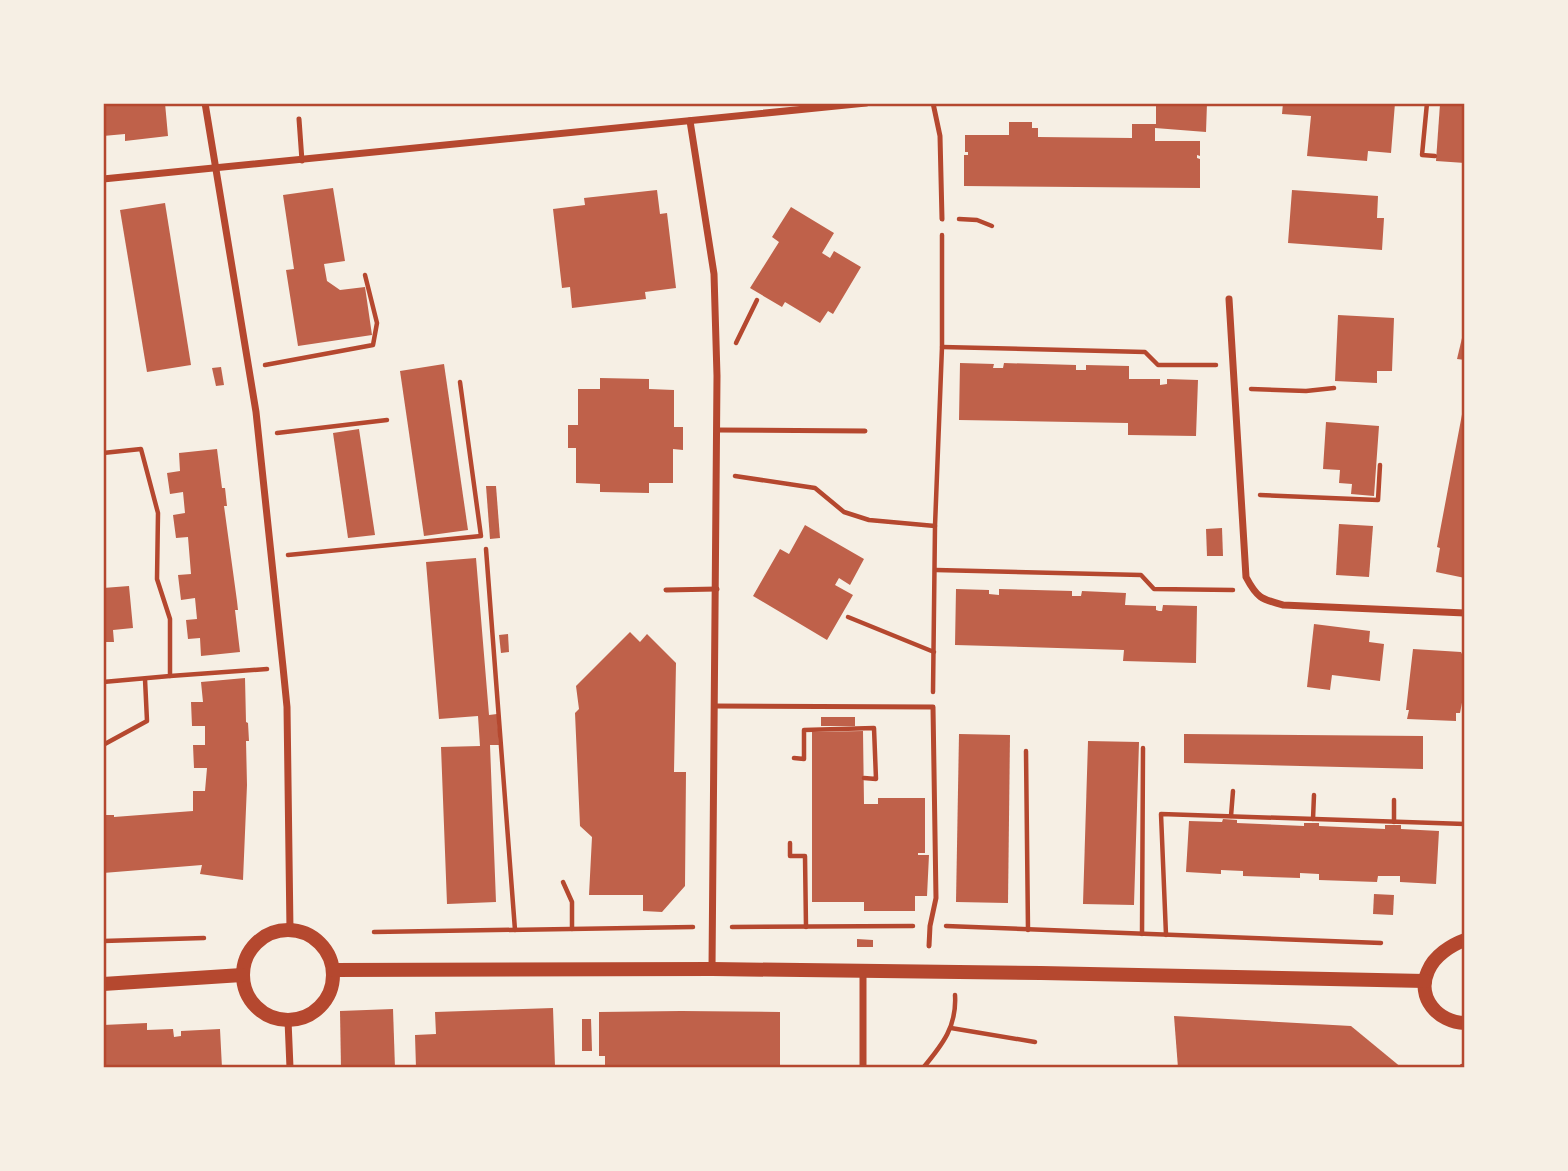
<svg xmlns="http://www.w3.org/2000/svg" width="1568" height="1171" font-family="'Asap Condensed',sans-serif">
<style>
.building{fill:#bf614a}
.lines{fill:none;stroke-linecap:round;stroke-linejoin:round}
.path{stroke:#b5482f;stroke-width:4.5}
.service{stroke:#b5482f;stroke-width:5}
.minor{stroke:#b5482f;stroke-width:7}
.secondary{stroke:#b5482f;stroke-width:14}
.neatline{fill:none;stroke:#b5482f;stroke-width:2.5}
</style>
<rect width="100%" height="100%" fill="#f6efe4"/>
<g class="building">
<path d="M103,103H165L168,136L125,141V134L103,136Z"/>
<path d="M1180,103H1207L1206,132L1155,128V141H1200V156L1197,155V158L1200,159V188L964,186V155H968V152H965V135H1009V122H1032V128H1038V137L1132,138V124H1156V106Z"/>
<path d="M1283,103H1395L1391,153L1368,151L1367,161L1307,156L1311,116L1282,114Z"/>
<path d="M1440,104L1465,106V163L1436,161Z"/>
<path d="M333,188L345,261L324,264L327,281L340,290L365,287L372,335L298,346L286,270L294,269L283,195Z"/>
<path d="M657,190L660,214L667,213L676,288L645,292L646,299L572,308L570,287L562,288L553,209L585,205L584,198Z"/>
<path d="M1292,190L1378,196L1377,218H1384L1382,250L1288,243Z"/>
<path d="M165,203L191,365L147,372L120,210Z"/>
<path d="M791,207L834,233L822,253L830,258L834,251L861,267L833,314L828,311L820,323L785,302L782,307L750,288L779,242L772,237Z"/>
<path d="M1338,315L1394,318L1392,371H1377V383L1335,381Z"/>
<path d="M1462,338H1465V360L1457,359Z"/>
<path d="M960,363L994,364L993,368H1003L1004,363L1076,365V370H1086V365L1129,366V379H1160V385L1167,384V379L1198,380L1196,436L1128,435V423L959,420Z"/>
<path d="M444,364L468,530L424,536L400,371Z"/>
<path d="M221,367L224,385L216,386L212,368Z"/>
<path d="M600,378L649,379V389L674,390V427H683V450L673,449V483H649V493L600,492V484L576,483V448H568V425H578V389H600Z"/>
<path d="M1463,409H1465V578L1436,572L1440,548L1437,547Z"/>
<path d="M1326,422L1379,426L1374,496L1351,494L1352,484L1339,483L1340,470L1323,469Z"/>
<path d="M359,429L375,535L348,538L333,433Z"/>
<path d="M217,449L222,488H225L227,506H224L237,601L238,610H235L240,652L201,656L200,638L188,639L186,620L197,619L195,598L181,600L178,575L191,574L188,537L176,538L173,515L185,513L183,492L170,494L167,473L180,471L179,453Z"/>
<path d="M486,486H496L500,538L490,539Z"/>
<path d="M1339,524L1373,526L1369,577L1336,575Z"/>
<path d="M805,525L864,559L850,585L839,578L835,585L853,595L827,640L753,596L780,549L789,554Z"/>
<path d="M1222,528L1223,556H1207L1206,529Z"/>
<path d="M476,558L489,715L497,714L499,745H490L496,902L447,904L441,747L480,746L478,716L439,719L426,562Z"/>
<path d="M129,586L133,628L113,630L114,642H103V588Z"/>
<path d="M956,589L989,590V594L999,595V589L1072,591V596H1081L1082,591L1126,593L1125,605L1156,606V610L1159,611H1162L1163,605L1197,606L1196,663L1123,661L1124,650L955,645Z"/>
<path d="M1314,624L1370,631L1369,642L1384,644L1380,681L1332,675L1330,690L1307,687Z"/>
<path d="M630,632L640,642L647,634L676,663L674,772H686L685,886L662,912L643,911V895H589L592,837L580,826L575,713L579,709L576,686Z"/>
<path d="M508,634L509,652L501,653L499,635Z"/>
<path d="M1413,649L1461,652L1465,660V687L1460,713H1456V721L1407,719L1409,710H1406Z"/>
<path d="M245,678L246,722L248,723L249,741H246L247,785L243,880L200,874L202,865L103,873V815H114V817L193,811V791H205L207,768H194L193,745H205V726H192L191,702H203L201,682Z"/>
<rect x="821" y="717" width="34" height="9"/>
<path d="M863,731L864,804H878V798H925V853H918V855H929L927,896H915V911H864V902H812V732Z"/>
<path d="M959,734L1010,735L1008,903L956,902Z"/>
<path d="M1184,734L1423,736V769L1184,763Z"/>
<path d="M1088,741L1139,742L1134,905L1083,904Z"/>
<path d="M1223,819L1237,820V823L1304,826V823H1319V826L1385,829V825H1401V829L1439,831L1436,884L1400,882V876H1378L1377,882L1319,880V874L1300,873V878L1243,876V871L1221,870V874L1186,872L1189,821L1222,822Z"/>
<path d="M1374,894L1394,895L1393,915L1373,914Z"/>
<path d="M857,939L873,940V947H857Z"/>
<path d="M553,1008L555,1066L416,1068L415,1035L436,1034L435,1012Z"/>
<path d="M393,1009L395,1068H341L340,1011Z"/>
<path d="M681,1011L780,1012V1068H605V1056H599V1012Z"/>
<path d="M1174,1016L1351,1026L1402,1068H1178Z"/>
<path d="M582,1019H591L592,1051H582Z"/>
<path d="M147,1023V1030L173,1029L174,1037L181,1036V1031L220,1029L222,1068H103V1025Z"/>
</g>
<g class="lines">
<g class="path">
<path d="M1427,103L1422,155L1435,156"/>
<path d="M959,219L977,220L992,226"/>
<path d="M736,343L757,300"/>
<path d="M942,347L1145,352L1158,365H1216"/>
<path d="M265,365L373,345L377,323L365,275"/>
<path d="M1251,389L1306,391L1334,388"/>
<path d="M277,433L387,420"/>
<path d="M103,453L141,449L158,513L157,579L170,619V676L103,682"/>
<path d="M735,476L815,488L844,512L869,520L935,526"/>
<path d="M1260,495L1378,500L1380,465"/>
<path d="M486,549L515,930"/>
<path d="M288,555L481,536L460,382"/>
<path d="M936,570L1141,575L1154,589L1233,590"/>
<path d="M848,617L934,652"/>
<path d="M170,676L267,669"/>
<path d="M933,692L935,526L942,347V235"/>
<path d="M103,745L147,721L145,679"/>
<path d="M1026,751L1028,930"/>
<path d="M794,758L804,759V730L874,728L876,779L864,778"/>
<path d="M1231,816L1233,791"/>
<path d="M1313,819L1314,795"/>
<path d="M1394,822V800"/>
<path d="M790,843V856H805L806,927"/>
<path d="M563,882L572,902V929"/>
<path d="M946,926L1381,943"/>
<path d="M732,927L913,926"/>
<path d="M374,932L693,927"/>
<path d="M1142,934L1143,748"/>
<path d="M1166,935L1161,814L1465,824"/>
<path d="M103,941L204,938"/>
<path d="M951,1028L1035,1042"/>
<path d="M1462,1066H1465"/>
<path d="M923,1068C943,1044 957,1026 955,995"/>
</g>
<g class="service">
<path d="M933,103L940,136L942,219"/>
<path d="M299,119L302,161"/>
<path d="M717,430L865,431"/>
<path d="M666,590L717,589"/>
<path d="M714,706L933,707L936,898L930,926L929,946"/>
</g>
<g class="minor">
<path d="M205,103L256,412L283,667L287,707L290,930"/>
<path d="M690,121L714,274L717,376L712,969"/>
<path d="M103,179L866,103"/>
<path d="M1229,299L1246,577C1257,598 1261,599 1283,605L1465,613"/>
<path d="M863,971V1068"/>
<path d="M288,1020L290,1068"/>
</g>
<g class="secondary">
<circle cx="288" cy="975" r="45"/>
<path d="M1465,940C1451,945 1434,956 1428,971C1416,998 1438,1022 1465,1023"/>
<path d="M333,970L712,969L1041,973L1425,981"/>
<path d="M103,984L242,975"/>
</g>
</g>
<rect width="1568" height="1171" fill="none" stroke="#f6efe4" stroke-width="210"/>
<rect x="105" y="105" width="1358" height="961" class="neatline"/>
</svg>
